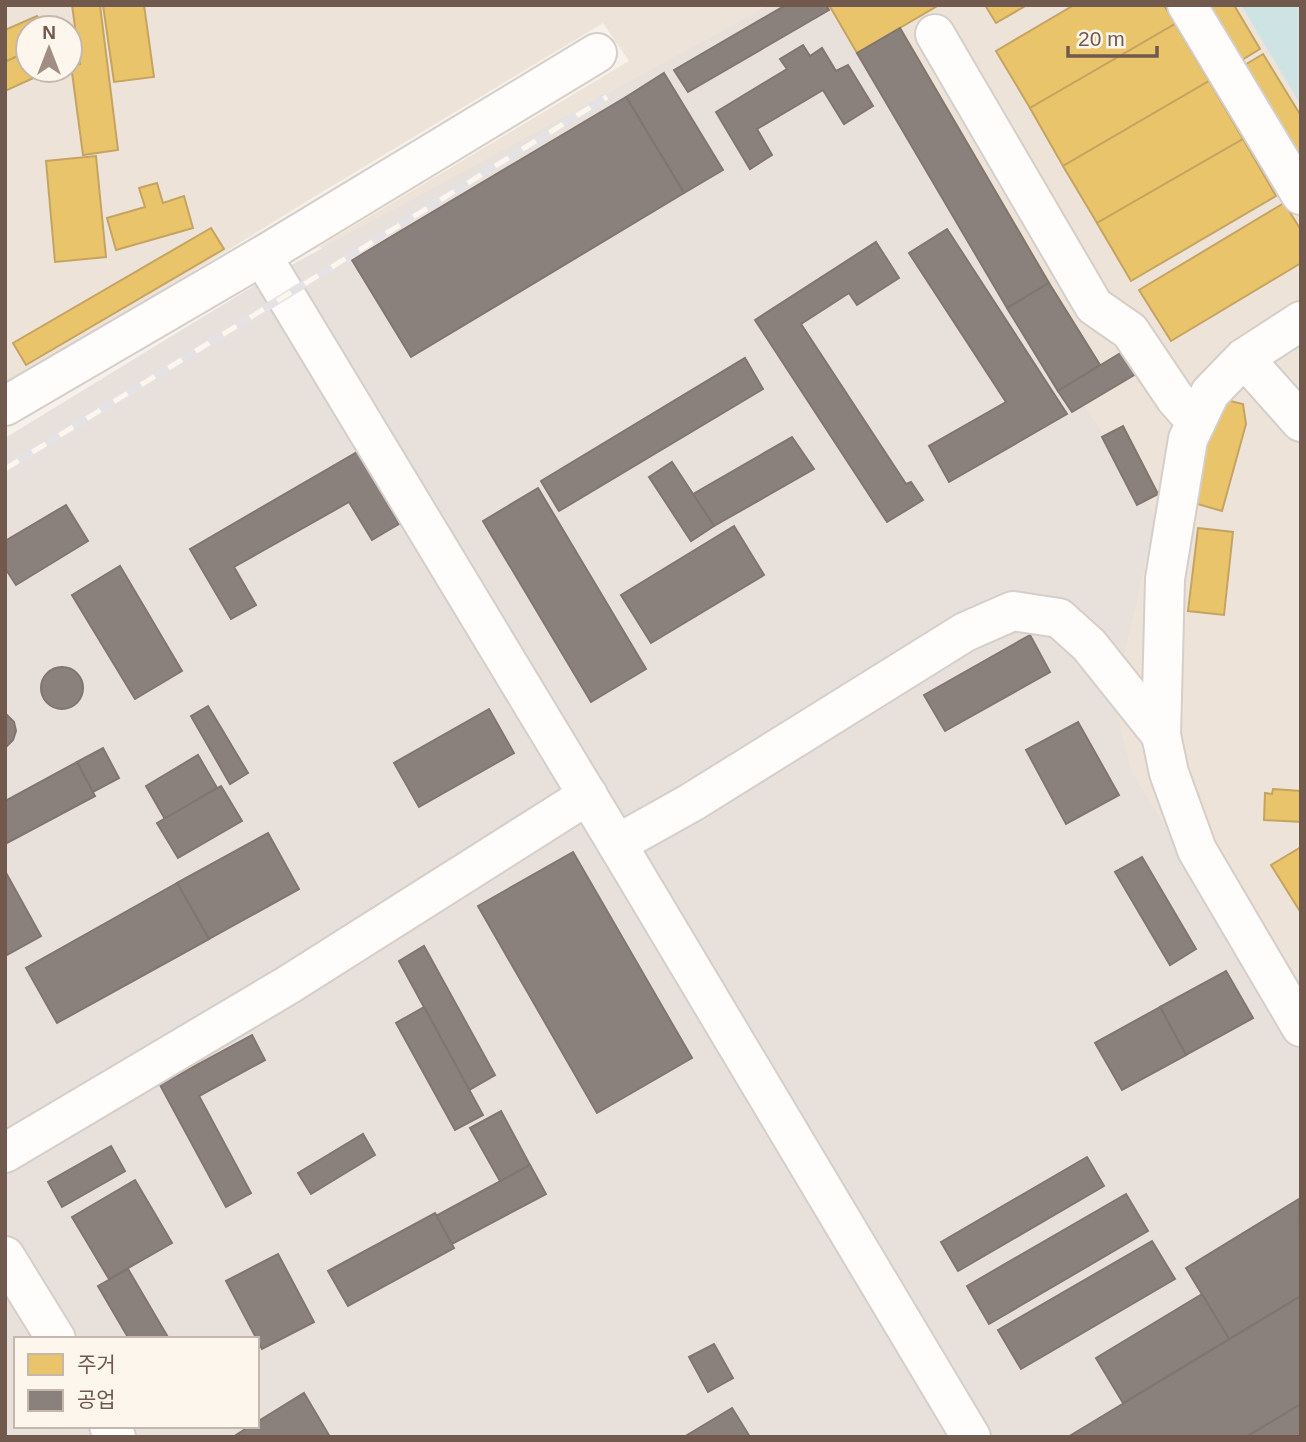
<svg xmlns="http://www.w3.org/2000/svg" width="1306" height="1442" font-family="Arial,'Noto Sans KR',sans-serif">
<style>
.residential{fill:#eee3d8;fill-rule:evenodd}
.industrial{fill:#e8e1db;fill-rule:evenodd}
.water{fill:#cee4e4}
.homes{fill:#e9c46a;stroke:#c5a461;stroke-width:2}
.industry{fill:#8a817c;stroke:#82756e;stroke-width:2}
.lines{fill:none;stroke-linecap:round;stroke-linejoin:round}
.minor-casing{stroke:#d5cec9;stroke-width:42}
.minor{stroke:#fefdfc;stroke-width:38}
.rail-casing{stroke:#e4e2e4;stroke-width:8}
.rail{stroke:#fdf6ec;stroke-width:5;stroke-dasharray:16;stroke-linecap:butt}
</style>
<rect width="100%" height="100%" fill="#f6f1ea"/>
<path class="residential" d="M5,5H1301V1437H1027L320,246L629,61L603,23L312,198L23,377L5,385ZM28,28H70V70H28Z"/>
<path class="industrial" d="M770,5H826L1156,517L1114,700L1131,770L1301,1053V1437H5V438L260,282ZM16,1339H257V1426H16Z"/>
<path class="water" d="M1241,5H1301V105Z"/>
<g class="homes">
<path d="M72,5H100L118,150L83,155L71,65L80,64Z"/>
<path d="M103,5H144L154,77L114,82Z"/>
<path d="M829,5H939L857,53Z"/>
<path d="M985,5H1027L996,23Z"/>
<path d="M1074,5H1164L1175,24L1030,108L996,51Z"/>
<path d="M1207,5H1234L1260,49L1240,61Z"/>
<path d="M37,16L43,28H28V51L5,62V30Z"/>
<path d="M1175,24L1209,81L1063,166L1030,108Z"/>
<path d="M28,51V70H51L5,91V62Z"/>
<path d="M1263,54L1301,116V162L1243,66Z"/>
<path d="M1209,81L1243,139L1097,223L1063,166Z"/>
<path d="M1243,139L1276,196L1131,281L1097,223Z"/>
<path d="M96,156L106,257L55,262L46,161Z"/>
<path d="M157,183L163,203L184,196L193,228L116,250L107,218L145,207L139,188Z"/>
<path d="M1284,203L1301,230V263L1171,341L1139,290Z"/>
<path d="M211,228L224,249L26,365L13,343Z"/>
<path d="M1222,399L1243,404L1246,424L1222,511L1194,503L1193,479Z"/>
<path d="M1198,528L1233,532L1224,615L1188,611Z"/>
<path d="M1273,789L1301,791V822L1264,820L1265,793L1272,794Z"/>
<path d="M1301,847V913L1271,865Z"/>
</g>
<g class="industry">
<path d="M786,5H826L829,10L688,92L674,70Z"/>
<path d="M900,28L1049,283L1007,308L857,53Z"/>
<path d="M803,45L810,56L822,48L836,71L848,65L873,106L844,124L823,90L757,129L772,155L750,169L716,112L787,69L780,59Z"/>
<path d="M664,73L723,170L684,193L626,97Z"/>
<path d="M626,97L684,193L411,357L352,260Z"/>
<path d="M947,229L1067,414L949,482L929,446L1006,402L909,253Z"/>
<path d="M876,242L899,278L857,305L849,293L801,324L906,484L911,482L923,500L887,522L755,320Z"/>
<path d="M1049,283L1100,365L1058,391L1007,308Z"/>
<path d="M1127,349L1141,371L1072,412L1058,391Z"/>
<path d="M745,358L763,389L559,511L541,481Z"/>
<path d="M1123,426L1158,494L1137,505L1102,437Z"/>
<path d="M792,437L814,469L714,526L693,494Z"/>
<path d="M357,452L399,524L372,540L349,502L234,567L256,605L231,619L190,549Z"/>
<path d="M672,462L714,526L691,541L649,477Z"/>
<path d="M538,488L646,669L591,702L483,521Z"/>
<path d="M66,505L88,541L16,585L5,568V541Z"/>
<path d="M734,526L764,575L651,643L621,595Z"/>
<path d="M120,566L182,671L135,699L72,595Z"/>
<path d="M1030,635L1050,672L945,731L924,695Z"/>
<circle cx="62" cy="688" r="21"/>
<path d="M208,706L248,773L230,784L191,716Z"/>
<path d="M489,709L514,753L419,807L394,763Z"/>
<path d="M5,713L14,722L16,731L13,740L5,748Z"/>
<path d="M1078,722L1119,795L1066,824L1026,750Z"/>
<path d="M103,748L119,778L93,792L77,762Z"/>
<path d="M198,755L217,788L165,819L146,786Z"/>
<path d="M77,762L95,796L5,844V801Z"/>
<path d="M221,786L242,821L178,858L157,823Z"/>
<path d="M268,833L299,889L209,939L177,883Z"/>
<path d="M573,852L692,1058L597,1113L478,906Z"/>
<path d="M1142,857L1196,949L1170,965L1115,872Z"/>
<path d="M5,871L41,936L5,956Z"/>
<path d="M177,883L209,939L57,1023L26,968Z"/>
<path d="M424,946L495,1075L469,1090L399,961Z"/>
<path d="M1226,971L1253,1018L1186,1055L1160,1007Z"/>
<path d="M424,1007L483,1115L455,1130L396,1023Z"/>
<path d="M1160,1007L1186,1055L1122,1090L1095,1043Z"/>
<path d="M252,1035L265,1060L199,1096L251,1193L226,1207L160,1085Z"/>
<path d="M501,1111L530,1165L500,1181L470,1128Z"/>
<path d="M363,1134L375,1155L311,1194L298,1173Z"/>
<path d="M111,1146L125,1171L62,1207L48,1182Z"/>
<path d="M1087,1157L1104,1186L958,1271L941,1242Z"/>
<path d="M530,1165L546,1194L452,1244L436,1216Z"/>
<path d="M135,1180L172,1243L109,1279L72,1217Z"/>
<path d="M1126,1194L1148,1231L989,1324L967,1286Z"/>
<path d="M1299,1199L1301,1296L1229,1339L1186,1268Z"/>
<path d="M435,1213L454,1248L348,1306L328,1271Z"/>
<path d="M1152,1241L1175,1279L1021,1369L998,1330Z"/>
<path d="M278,1254L314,1322L262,1349L226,1281Z"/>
<path d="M128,1269L169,1339H129L98,1286Z"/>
<path d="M1202,1294L1229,1339L1123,1403L1096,1358Z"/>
<path d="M1301,1296V1404L1246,1437H1068Z"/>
<path d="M714,1344L733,1378L708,1392L689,1357Z"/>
<path d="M304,1393L330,1437H233L250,1426H257V1422Z"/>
<path d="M1301,1404V1437H1246Z"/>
<path d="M732,1408L750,1437H684Z"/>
</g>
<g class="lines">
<defs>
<g id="minor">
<path d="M1187,5L1301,195"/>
<path d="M935,34L1094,306L1130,331L1175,398L1196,422"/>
<path d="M262,256L617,844L971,1437"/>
<path d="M1301,321L1244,358L1210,393L1188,439L1165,579L1161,735L1169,773L1197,850L1301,1027"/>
<path d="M1244,358L1301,422"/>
<path d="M5,406L262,256L597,53"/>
<path d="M617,844L692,802L965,632L1013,611L1059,618L1089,645L1161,735"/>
<path d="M5,1153L288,985L588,795"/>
<path d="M5,1256L56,1339"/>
<path d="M109,1426L116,1437"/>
</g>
</defs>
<use href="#minor" class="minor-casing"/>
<use href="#minor" class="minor"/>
<defs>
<path id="rail" d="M5,469L607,97"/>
</defs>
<use href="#rail" class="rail-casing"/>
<use href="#rail" class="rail"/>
</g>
<rect width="1306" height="1442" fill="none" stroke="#71594d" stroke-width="14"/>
<rect x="14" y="1337" width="245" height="91" fill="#fdf6ec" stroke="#c5b7ac" stroke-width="2"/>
<rect x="28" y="1354" width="35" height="21" fill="#e9c46a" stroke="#c5b7ac" stroke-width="2"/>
<text x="77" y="1372" font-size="21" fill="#71594d">주거</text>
<rect x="28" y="1390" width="35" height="21" fill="#8a817c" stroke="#c5b7ac" stroke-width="2"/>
<text x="77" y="1407" font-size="21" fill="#71594d">공업</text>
<g transform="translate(49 49)"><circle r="33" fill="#fdf6ec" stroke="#c5b7ac" stroke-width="2"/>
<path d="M0-5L12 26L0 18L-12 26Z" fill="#a08e84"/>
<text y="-10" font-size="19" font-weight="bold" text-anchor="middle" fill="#71594d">N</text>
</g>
<path d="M1068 46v10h89v-10" fill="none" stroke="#71594d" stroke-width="3.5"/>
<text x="1078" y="46" font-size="21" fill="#71594d" stroke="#fdf6ec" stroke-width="5" paint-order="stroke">20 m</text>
</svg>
